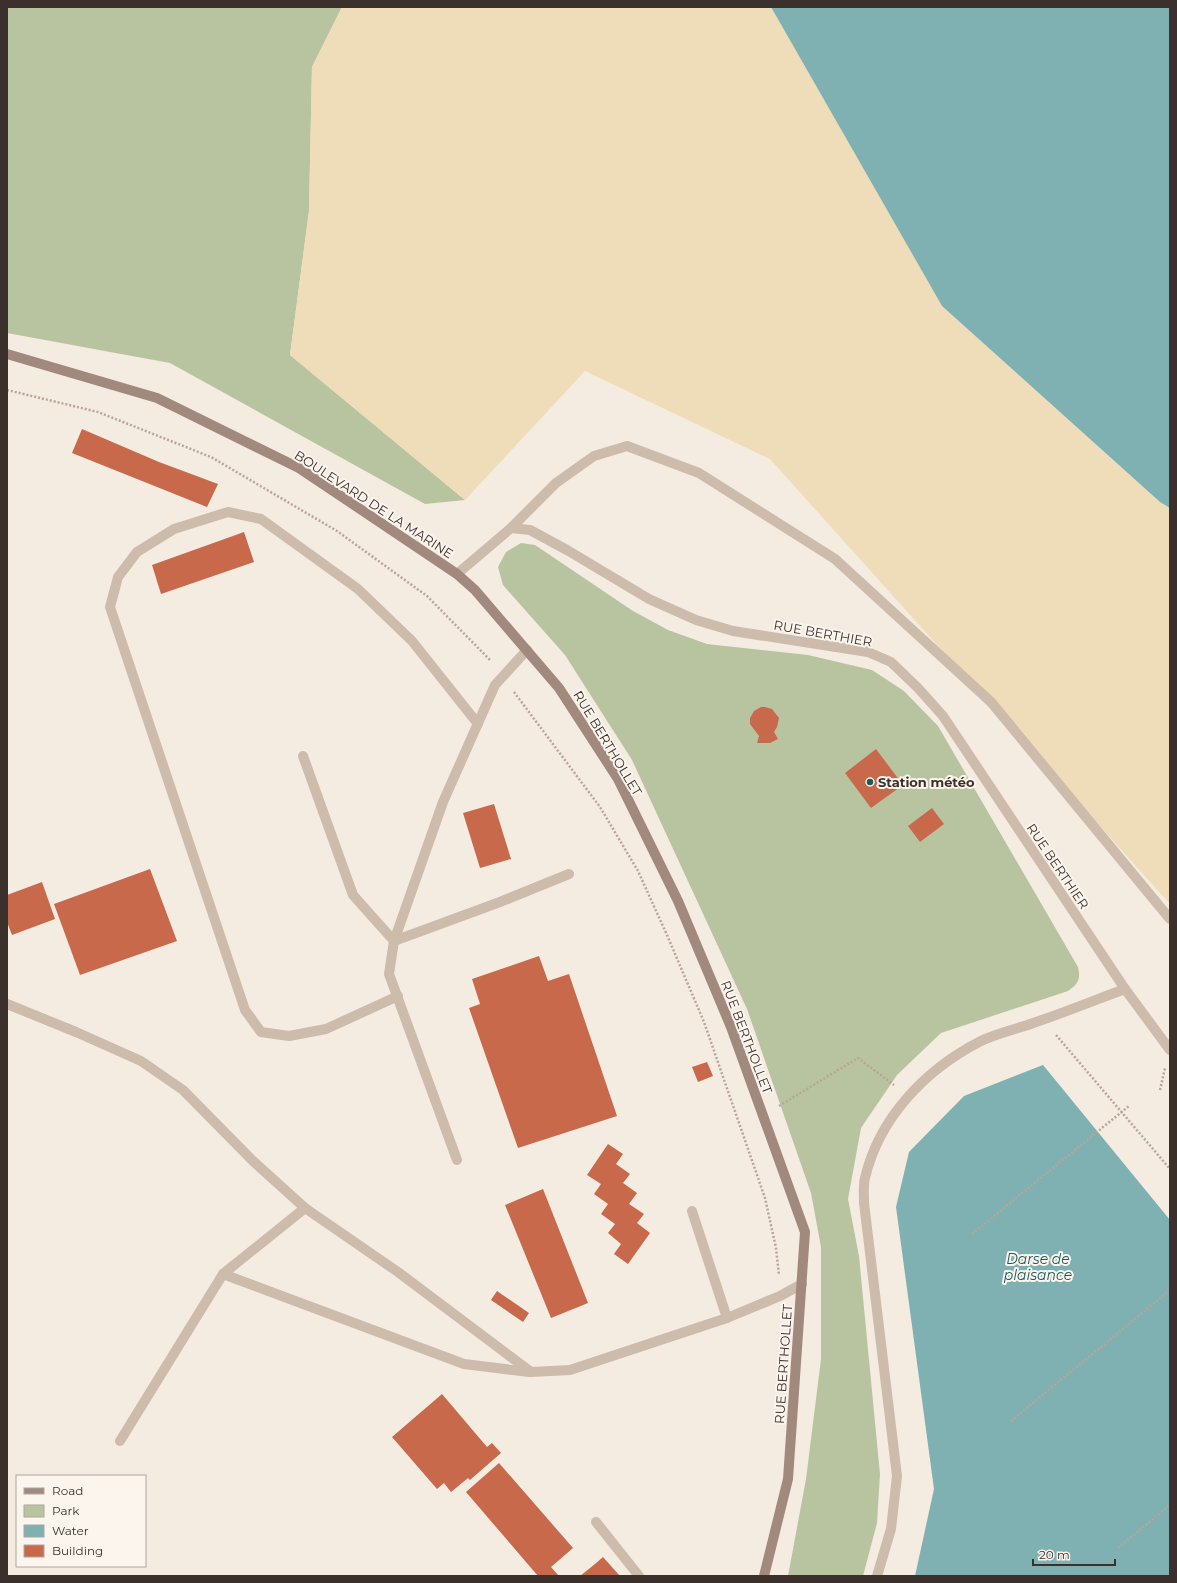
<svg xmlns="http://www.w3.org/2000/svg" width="1177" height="1583" font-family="Montserrat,sans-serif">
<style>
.green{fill:#b8c4a0}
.sand{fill:#efdcb8}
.water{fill:#7fb0b2}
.building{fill:#c8694b}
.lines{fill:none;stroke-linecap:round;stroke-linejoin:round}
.path{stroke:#b9a596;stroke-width:2.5;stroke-dasharray:2 2;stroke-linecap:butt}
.service{stroke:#cdbbac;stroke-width:10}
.secondary{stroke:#a18a7d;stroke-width:10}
.poi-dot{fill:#1f5a5e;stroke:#fbf5ee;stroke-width:1.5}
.labels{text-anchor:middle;stroke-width:4;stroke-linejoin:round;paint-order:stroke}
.street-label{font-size:13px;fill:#3b302b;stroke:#fbf5ee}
.poi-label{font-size:13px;font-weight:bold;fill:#3b302b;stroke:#fbf5ee;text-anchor:start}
.water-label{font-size:14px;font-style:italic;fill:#1f5a5e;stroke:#fbf5ee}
</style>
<rect width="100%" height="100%" fill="#f4ebe1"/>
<g class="green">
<path d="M7,7H342L312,67L309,211L290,355L465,500L425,504L170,363L7,333Z"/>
<path d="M521,543L535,545L633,611L668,630L707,644L808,655L872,670L904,691L938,726L1078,967C1081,979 1078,984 1068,991L941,1033L897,1075L861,1128L848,1199L859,1256L880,1474L877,1523L863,1576H788L806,1479L821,1359V1247L811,1193L747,1009L632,760L565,655L503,585L498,567L506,552Z"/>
</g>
<path class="sand" d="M342,7H771L942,306L1160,502L1170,508V904L770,459L585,371L465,500L290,355L309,211L312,67Z"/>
<g class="water">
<path d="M771,7H1170V508L1160,502L942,306Z"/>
<path d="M1043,1065L1170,1220V1576H915L934,1489L896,1207L909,1152L964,1096Z"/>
</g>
<g class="building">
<path d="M82,429L159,462L218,484L207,507L72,453Z"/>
<path d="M244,532L254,562L161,594L152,565Z"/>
<path d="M761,707H765L772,709L779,718L777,727L774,732L778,739L770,743H757L759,736L750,724V718L754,711Z"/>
<path d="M876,749L903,785L871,808L845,773Z"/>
<path d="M494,804L511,859L480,868L463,813Z"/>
<path d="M932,808L944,824L920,842L908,826Z"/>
<path d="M150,869L177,941L80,975L54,904Z"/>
<path d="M42,882L55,919L12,935L7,922V895Z"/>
<path d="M539,956L548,981L569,974L617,1116L518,1148L469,1008L480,1004L472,979Z"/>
<path d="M707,1062L713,1076L698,1082L692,1067Z"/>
<path d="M608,1144L623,1154L616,1164L630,1174L623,1183L637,1193L629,1204L644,1214L637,1223L650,1233L628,1264L614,1254L621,1244L608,1233L615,1224L601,1214L608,1204L594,1194L601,1184L587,1175Z"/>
<path d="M543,1189L588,1303L551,1318L505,1205Z"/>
<path d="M497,1291L529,1313L523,1322L491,1300Z"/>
<path d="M442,1394L487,1447L492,1443L501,1453L470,1480L468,1478L451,1492L444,1483L437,1489L392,1437Z"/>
<path d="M499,1463L573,1548L551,1567L559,1576H538L466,1492Z"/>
<path d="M603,1557L620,1576H580L595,1564Z"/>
</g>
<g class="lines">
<g class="path">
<path d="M7,390L98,412L211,457L337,531L427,596L491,661"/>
<path d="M514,692L600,807L638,871L667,935L704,1022L765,1198L776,1248L779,1275"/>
<path d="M1056,1035L1170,1169"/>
<path d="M1160,1090L1165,1068"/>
<path d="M779,1106L858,1058L894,1085"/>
<path d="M972,1234L1129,1106"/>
<path d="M1011,1421L1170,1290"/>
<path d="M1118,1548L1170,1505"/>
</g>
<g class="service">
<path d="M511,528L556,483L594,456L627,446L699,473L835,559L991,702L1170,919"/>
<path d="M457,574L511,528L530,530L567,550L649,599L696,620L733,631L868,652L891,662L918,688L943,716L1125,989L1170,1050"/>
<path d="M303,756L353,895L394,941L500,902L569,874"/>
<path d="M398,996L326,1029L289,1036L261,1032L245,1010L110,607L118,577L137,552L174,529L228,512L261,519L358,589L412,641L478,724"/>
<path d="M7,1004L76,1032L141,1061L183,1090L253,1161L305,1208L398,1272L531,1372L570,1370L727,1318L780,1296L802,1284"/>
<path d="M457,1160L389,974L394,941L443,802L495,685L527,650"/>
<path d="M692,1211L727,1318"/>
<path d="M223,1274L464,1364L529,1372"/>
<path d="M120,1441L223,1274L305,1208"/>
<path d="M596,1522L639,1576"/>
<path d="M877,1576L891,1529L897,1476L864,1203C864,1195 863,1186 865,1178C879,1118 925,1070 979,1042C996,1033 1018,1029 1036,1022C1066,1012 1095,1000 1125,989"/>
</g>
<path class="secondary" d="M7,354L157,398L299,468L457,574L475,590L559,688L618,779L678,901L731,1027L805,1232L788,1479L764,1576"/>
</g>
<circle class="poi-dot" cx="870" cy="782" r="4"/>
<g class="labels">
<g class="street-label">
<text transform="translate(374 504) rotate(33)" y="5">BOULEVARD DE LA MARINE</text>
<text transform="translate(823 633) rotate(10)" y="5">RUE BERTHIER</text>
<text transform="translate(608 743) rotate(59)" y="5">RUE BERTHOLLET</text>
<text transform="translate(1058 866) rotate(56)" y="5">RUE BERTHIER</text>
<text transform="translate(747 1037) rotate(69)" y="5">RUE BERTHOLLET</text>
<text transform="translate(783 1364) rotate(-86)" y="5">RUE BERTHOLLET</text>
</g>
<g class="poi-label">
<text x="878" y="787">Station météo</text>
</g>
<g class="water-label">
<text x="1038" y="1264">Darse de<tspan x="1038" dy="16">plaisance</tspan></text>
</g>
</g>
<rect width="1177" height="1583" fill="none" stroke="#3b302b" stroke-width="16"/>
<rect x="16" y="1475" width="130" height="92" fill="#fbf5ee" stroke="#aea6a0"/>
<rect x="24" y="1488" width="20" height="6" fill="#a18a7d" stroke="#aea6a0"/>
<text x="52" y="1495" font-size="12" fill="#3b302b">Road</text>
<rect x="24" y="1505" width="20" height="12" fill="#b8c4a0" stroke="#aea6a0"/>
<text x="52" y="1515" font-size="12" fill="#3b302b">Park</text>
<rect x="24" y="1525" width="20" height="12" fill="#7fb0b2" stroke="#aea6a0"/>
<text x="52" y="1535" font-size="12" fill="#3b302b">Water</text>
<rect x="24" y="1545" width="20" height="12" fill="#c8694b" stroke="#aea6a0"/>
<text x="52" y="1555" font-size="12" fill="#3b302b">Building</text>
<path d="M1033 1559v6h82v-6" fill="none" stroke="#3b302b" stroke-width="2"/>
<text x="1039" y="1559" font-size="12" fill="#3b302b" stroke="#fbf5ee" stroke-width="3" paint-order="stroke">20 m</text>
</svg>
